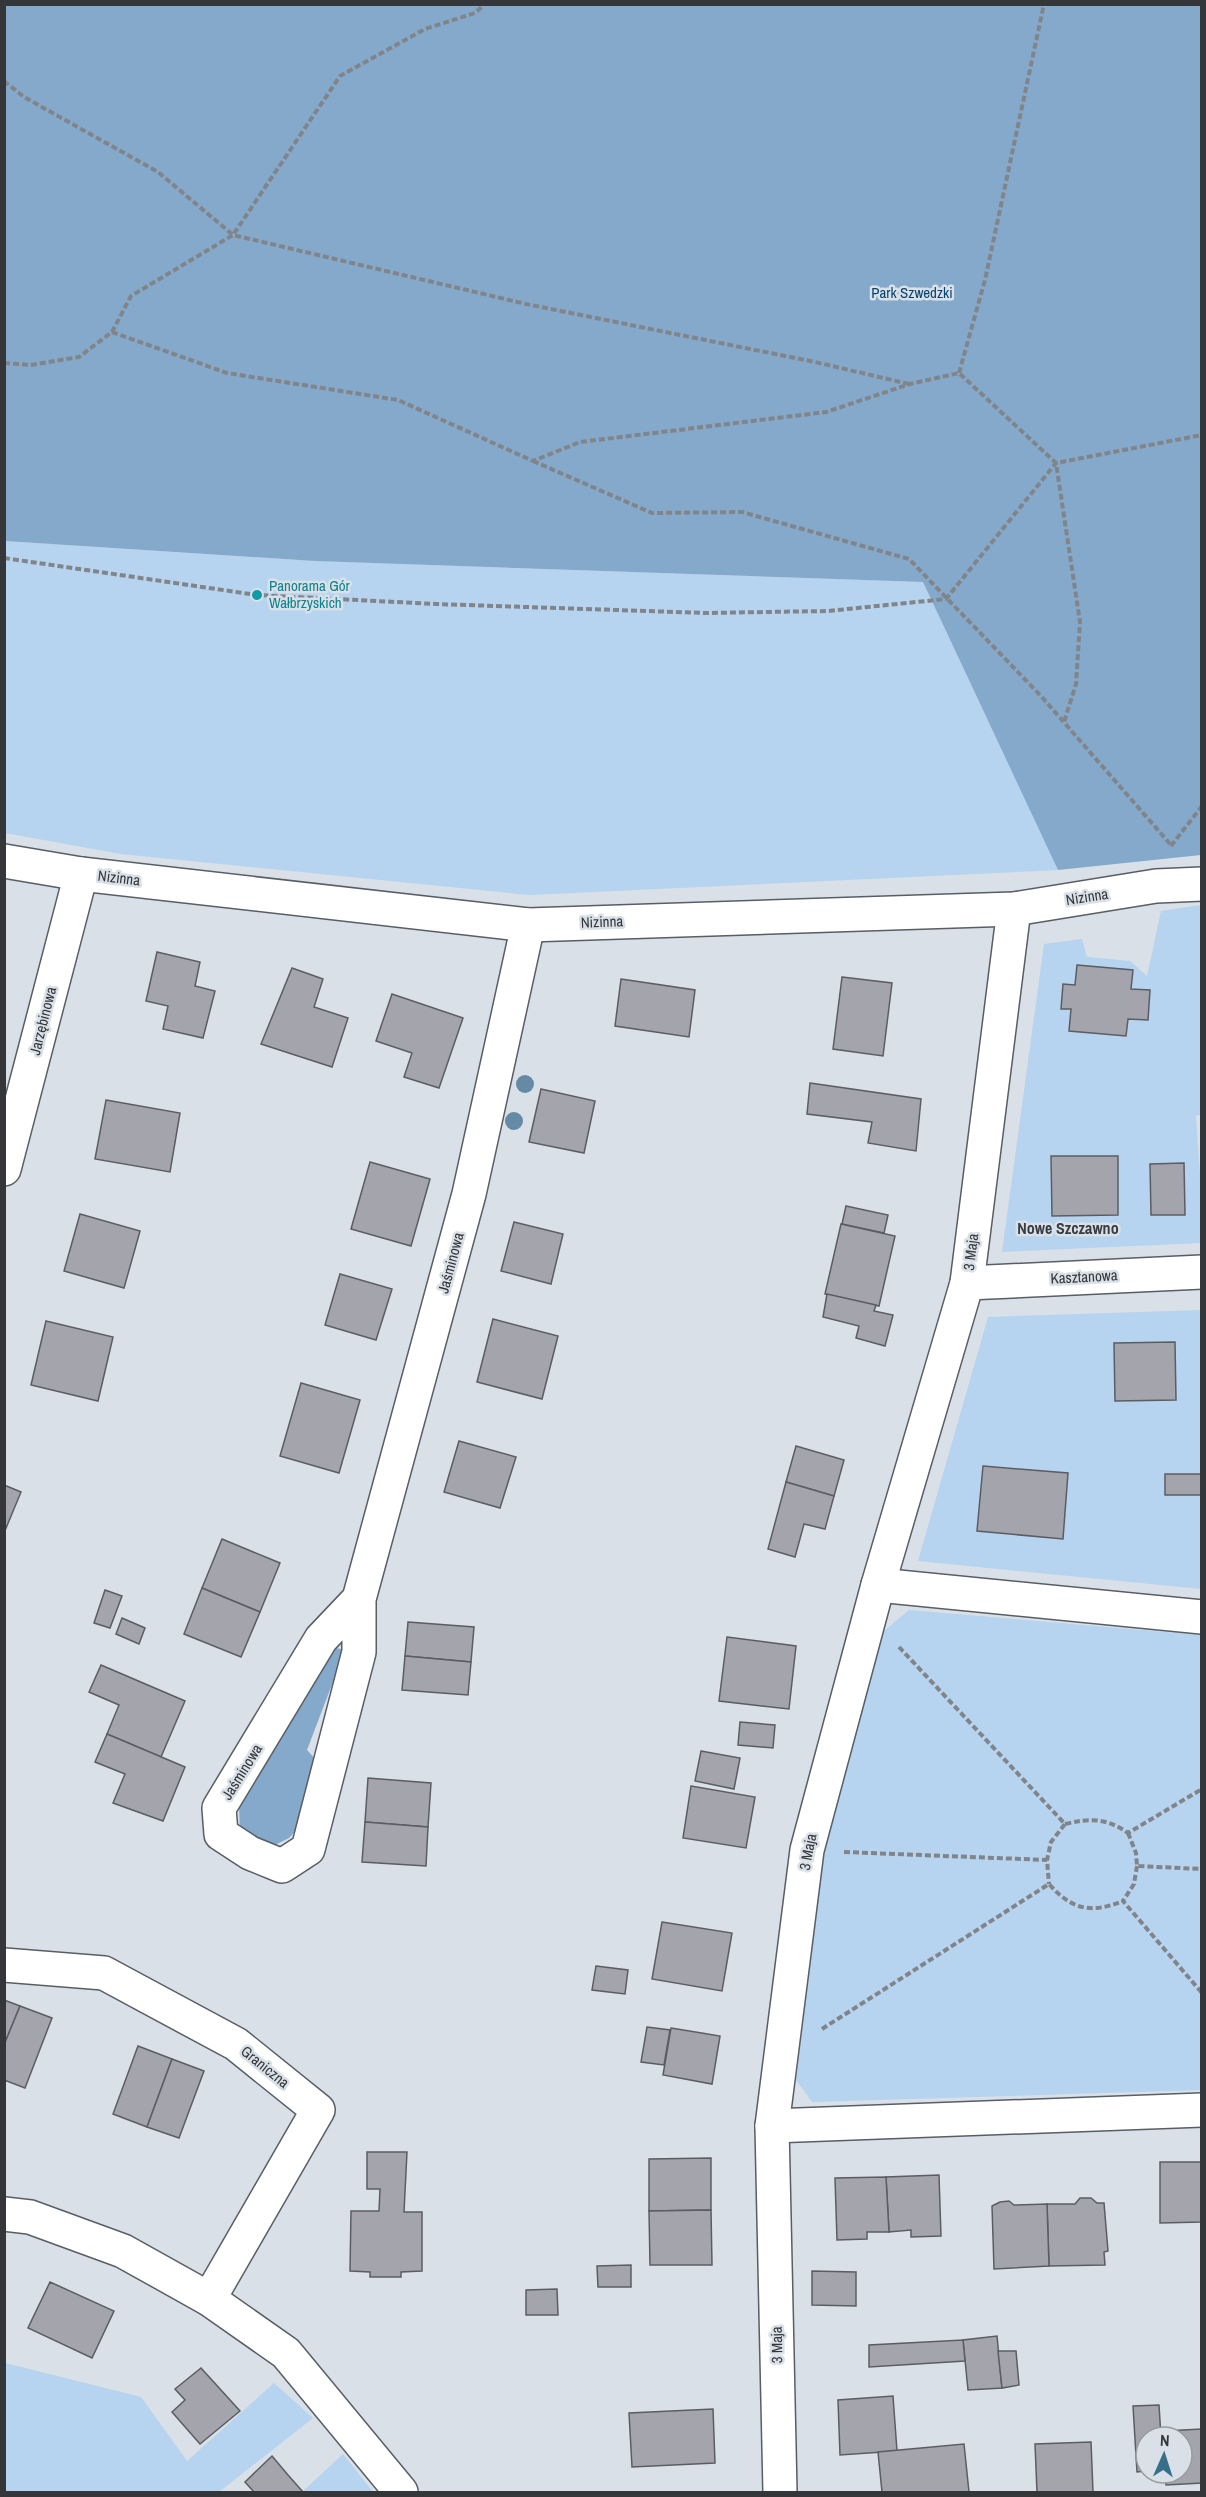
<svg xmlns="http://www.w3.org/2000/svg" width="1206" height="2497" font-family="'Archivo Narrow',sans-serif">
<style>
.green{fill:#b6d3ef}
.forest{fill:#84a9cb}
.building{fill:#a4a4ad;stroke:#5c5d64;stroke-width:1.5}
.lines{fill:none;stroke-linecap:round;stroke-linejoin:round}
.minor-casing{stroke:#585e64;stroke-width:36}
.path{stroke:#81858a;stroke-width:4;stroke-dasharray:6 3;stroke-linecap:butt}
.minor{stroke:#fff;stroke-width:33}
.tree{fill:#658aa5}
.culture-dot{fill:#0f9aa8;stroke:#d9e0e7;stroke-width:2}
.labels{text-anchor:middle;stroke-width:5;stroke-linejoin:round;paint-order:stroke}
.park-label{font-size:15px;fill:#06446f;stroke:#d9e0e7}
.culture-label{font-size:15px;fill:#0d838f;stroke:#d9e0e7;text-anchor:start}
.street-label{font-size:15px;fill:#343639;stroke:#d9e0e7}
.neighbourhood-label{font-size:16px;font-weight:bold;fill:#363c41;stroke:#d9e0e7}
</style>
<rect width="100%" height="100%" fill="#d9e0e7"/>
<g class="green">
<path d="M4,541L315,561L923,582L1058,870L529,895L121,854L5,833Z"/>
<path d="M1201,905L1202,1114L1196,1116L1201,1189V1243L1002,1252L1044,944L1082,939L1087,957L1130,961L1147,976L1161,911Z"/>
<path d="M1201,1310V1589L918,1561L988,1317Z"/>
<path d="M909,1610L1201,1635V2090L812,2102L796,2080L824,1854L877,1637Z"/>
<path d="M5,2363L141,2397L187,2461L274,2383L313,2418L219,2492H5Z"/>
<path d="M343,2454L373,2492H302Z"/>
</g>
<g class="forest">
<path d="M4,5H1201V855L1058,870L923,582L315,561L5,541Z"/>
<path d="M335,1648L341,1649L347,1659L345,1670L334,1679L307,1750L318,1762L300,1826L289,1838L273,1846L240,1836L239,1804L328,1652Z"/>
</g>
<g class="building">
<path d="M157,952L200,962L195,986L215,991L203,1038L163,1029L168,1006L146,1001Z"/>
<path d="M1077,965L1133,970L1131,989L1150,990L1148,1020L1128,1019L1126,1036L1069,1031L1071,1009H1061L1063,984L1075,985Z"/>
<path d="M292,968L323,979L314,1007L348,1018L332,1067L261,1044Z"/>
<path d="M842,977L892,983L883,1056L833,1049Z"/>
<path d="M621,979L695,990L689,1037L615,1026Z"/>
<path d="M392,994L463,1018L439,1088L404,1077L412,1053L376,1041Z"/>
<path d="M810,1083L921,1099L916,1151L868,1143L872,1122L807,1114Z"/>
<path d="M541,1089L595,1101L584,1153L529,1142Z"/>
<path d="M106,1100L180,1113L170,1172L95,1159Z"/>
<path d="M1051,1156H1118V1215L1052,1216Z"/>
<path d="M370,1162L430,1179L411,1246L351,1229Z"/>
<path d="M1184,1163L1185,1215H1151L1150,1164Z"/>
<path d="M846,1206L888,1215L884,1233L842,1224Z"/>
<path d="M80,1214L140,1231L124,1288L64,1271Z"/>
<path d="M514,1222L563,1234L551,1284L501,1271Z"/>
<path d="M841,1224L895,1236L879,1306L825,1294Z"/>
<path d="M340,1274L392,1289L376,1340L325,1325Z"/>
<path d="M827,1294L876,1305L874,1311L893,1315L885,1346L856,1338L859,1326L823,1317Z"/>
<path d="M493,1319L558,1336L542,1399L477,1382Z"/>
<path d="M46,1321L113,1337L98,1401L31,1385Z"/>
<path d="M1175,1342L1176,1400L1115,1401L1114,1343Z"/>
<path d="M301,1383L360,1400L339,1473L280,1456Z"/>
<path d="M459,1441L516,1457L500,1508L444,1492Z"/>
<path d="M796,1446L844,1460L834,1496L786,1482Z"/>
<path d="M983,1466L1068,1473L1063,1539L977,1531Z"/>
<rect x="1165" y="1474" width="36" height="21"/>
<path d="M786,1482L834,1496L825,1529L804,1524L795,1557L768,1549Z"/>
<path d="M4,1485L21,1492L4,1533Z"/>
<path d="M222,1539L280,1563L260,1612L202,1588Z"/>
<path d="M202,1588L260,1612L241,1657L184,1634Z"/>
<path d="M105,1590L122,1596L110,1628L94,1623Z"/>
<path d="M122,1618L145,1628L139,1644L116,1634Z"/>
<path d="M408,1622L474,1627L471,1662L405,1656Z"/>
<path d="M727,1637L796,1646L789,1709L719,1701Z"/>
<path d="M405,1656L471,1662L468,1695L402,1690Z"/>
<path d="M101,1665L185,1701L161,1757L107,1734L119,1705L89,1692Z"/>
<path d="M740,1722L775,1725L773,1748L738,1745Z"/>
<path d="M107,1734L185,1767L163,1821L113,1803L125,1774L95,1762Z"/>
<path d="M701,1751L740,1758L734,1789L695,1781Z"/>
<path d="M368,1778L431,1783L428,1827L365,1822Z"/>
<path d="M691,1786L755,1797L746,1848L683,1838Z"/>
<path d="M365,1822L428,1827L426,1866L362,1862Z"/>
<path d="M662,1922L732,1933L722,1991L652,1979Z"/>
<path d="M596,1966L628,1970L625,1994L592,1990Z"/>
<path d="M4,2000L20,2006L4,2045Z"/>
<path d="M20,2006L52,2018L25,2088L4,2080V2045Z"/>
<path d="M647,2027L670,2030L664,2065L641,2062Z"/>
<path d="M671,2028L720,2036L712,2084L663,2075Z"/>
<path d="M138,2046L172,2059L147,2127L113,2114Z"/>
<path d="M172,2059L204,2071L179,2138L147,2127Z"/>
<path d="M367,2152H407L404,2212H422V2271L401,2272V2277H370V2272L350,2271L351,2211H379L380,2189H367Z"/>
<path d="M711,2158V2210L649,2211V2159Z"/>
<path d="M1160,2162H1202V2222L1160,2223Z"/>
<path d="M939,2175L941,2236L911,2237V2230L889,2232L886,2177Z"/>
<path d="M886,2177L889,2232H867V2239L837,2240L835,2178Z"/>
<path d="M1080,2198H1091L1097,2203H1104L1108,2251L1104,2252L1105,2265L1049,2266L1047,2204H1075Z"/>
<path d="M1009,2201L1014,2205L1047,2204L1049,2266L994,2269L992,2206L1000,2202Z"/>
<path d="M711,2210L712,2265H650L649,2211Z"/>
<path d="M631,2265V2287H598L597,2266Z"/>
<path d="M812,2271L856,2272V2306L812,2305Z"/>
<path d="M50,2282L114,2311L92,2358L28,2328Z"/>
<path d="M557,2289L558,2315H526V2290Z"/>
<path d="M997,2336L1002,2388L968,2390L963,2340Z"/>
<path d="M963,2340L965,2361L869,2367V2345Z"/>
<path d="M998,2351H1016L1019,2385L1002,2388Z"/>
<path d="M201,2368L240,2411L200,2444L172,2412L185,2400L175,2389Z"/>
<path d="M893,2396L897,2451L840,2455L838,2400Z"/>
<path d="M1159,2405L1161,2437H1146V2471L1137,2472L1133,2406Z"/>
<path d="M713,2409L715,2463L632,2467L629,2413Z"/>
<path d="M1202,2429V2483L1166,2485L1165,2473H1182V2437H1163V2431Z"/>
<path d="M1091,2442L1093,2492H1037L1035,2444Z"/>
<path d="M964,2444L969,2492H882L878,2452Z"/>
<path d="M272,2456L288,2475L303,2492H254L245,2482Z"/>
</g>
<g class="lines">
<defs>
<g id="minor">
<path d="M4,861L81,874L528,925L1014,909L1156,886L1202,884"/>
<path d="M4,1169L81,874"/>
<path d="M967,1283L1202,1272"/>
<path d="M878,1585L1202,1617"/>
<path d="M359,1599L321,1639L219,1808L221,1834L250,1853L282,1866L308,1849L359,1652V1599L469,1194L528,925"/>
<path d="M4,1965L104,1973L236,2044L318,2110L209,2299"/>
<path d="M772,2126L1202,2110"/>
<path d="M4,2214L30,2217L123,2251L209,2299L286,2353L401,2492"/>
<path d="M780,2492L772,2126L807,1850L878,1585L967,1283L1014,909"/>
</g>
</defs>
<use href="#minor" class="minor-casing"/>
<g class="path">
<path d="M4,81L24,97L158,172L233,235L340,76L425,29L475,13L485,4"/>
<path d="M112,332L227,373L398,400L533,461L580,442L826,412L910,384L959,373L1056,463L1080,622L1076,684L1064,722"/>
<path d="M4,363L31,365L79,357L112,332L131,296L233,235L526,304L815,362L909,384"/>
<path d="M959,373L985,280L1044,4"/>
<path d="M533,461L652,513L742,512L909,559L1041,696L1171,845"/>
<path d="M4,558L257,595L436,604L706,613L828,611L946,599L1056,463L1202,435"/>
<path d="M1171,846L1202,806"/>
<path d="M899,1647L1065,1824L1051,1842L1047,1860"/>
<path d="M1065,1824C1090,1818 1107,1818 1128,1833L1202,1789"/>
<path d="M1128,1833L1136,1853L1137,1866L1202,1869"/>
<path d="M844,1852L1047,1860L1049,1884"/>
<path d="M1137,1866L1134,1884L1123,1901L1202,1993"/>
<path d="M822,2029L1049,1884C1072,1910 1091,1914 1123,1901"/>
</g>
<use href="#minor" class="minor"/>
</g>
<g class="tree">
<circle cx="525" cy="1084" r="9"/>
<circle cx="514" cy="1121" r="9"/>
</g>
<circle class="culture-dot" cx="257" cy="595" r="6"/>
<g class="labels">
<g class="park-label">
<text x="912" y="298">Park Szwedzki</text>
</g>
<g class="culture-label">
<text x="269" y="591">Panorama Gór<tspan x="269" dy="17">Wałbrzyskich</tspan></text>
</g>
<g class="street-label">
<text transform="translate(119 878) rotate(7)" y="5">Nizinna</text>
<text transform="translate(1087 897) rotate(-9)" y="5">Nizinna</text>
<text transform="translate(602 922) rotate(-2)" y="5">Nizinna</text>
<text transform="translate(43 1021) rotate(-76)" y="5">Jarzębinowa</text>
<text transform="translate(971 1252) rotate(-83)" y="5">3 Maja</text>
<text transform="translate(451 1263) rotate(-75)" y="5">Jaśminowa</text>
<text transform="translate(1084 1277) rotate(-3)" y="5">Kasztanowa</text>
<text transform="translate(242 1772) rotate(-58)" y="5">Jaśminowa</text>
<text transform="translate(808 1852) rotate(-79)" y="5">3 Maja</text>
<text transform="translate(265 2067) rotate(39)" y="5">Graniczna</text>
<text transform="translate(777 2345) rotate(-91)" y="5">3 Maja</text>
</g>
<g class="neighbourhood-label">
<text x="1068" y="1234">Nowe Szczawno</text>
</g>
</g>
<rect width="1206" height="2497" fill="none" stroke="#343639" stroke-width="12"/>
<g transform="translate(1164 2455) rotate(3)"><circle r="28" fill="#d9e0e7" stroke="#979ca1" stroke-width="1.5"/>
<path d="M0-4.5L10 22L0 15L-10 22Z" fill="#376f89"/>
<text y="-9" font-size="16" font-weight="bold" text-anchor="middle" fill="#343639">N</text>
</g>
</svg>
